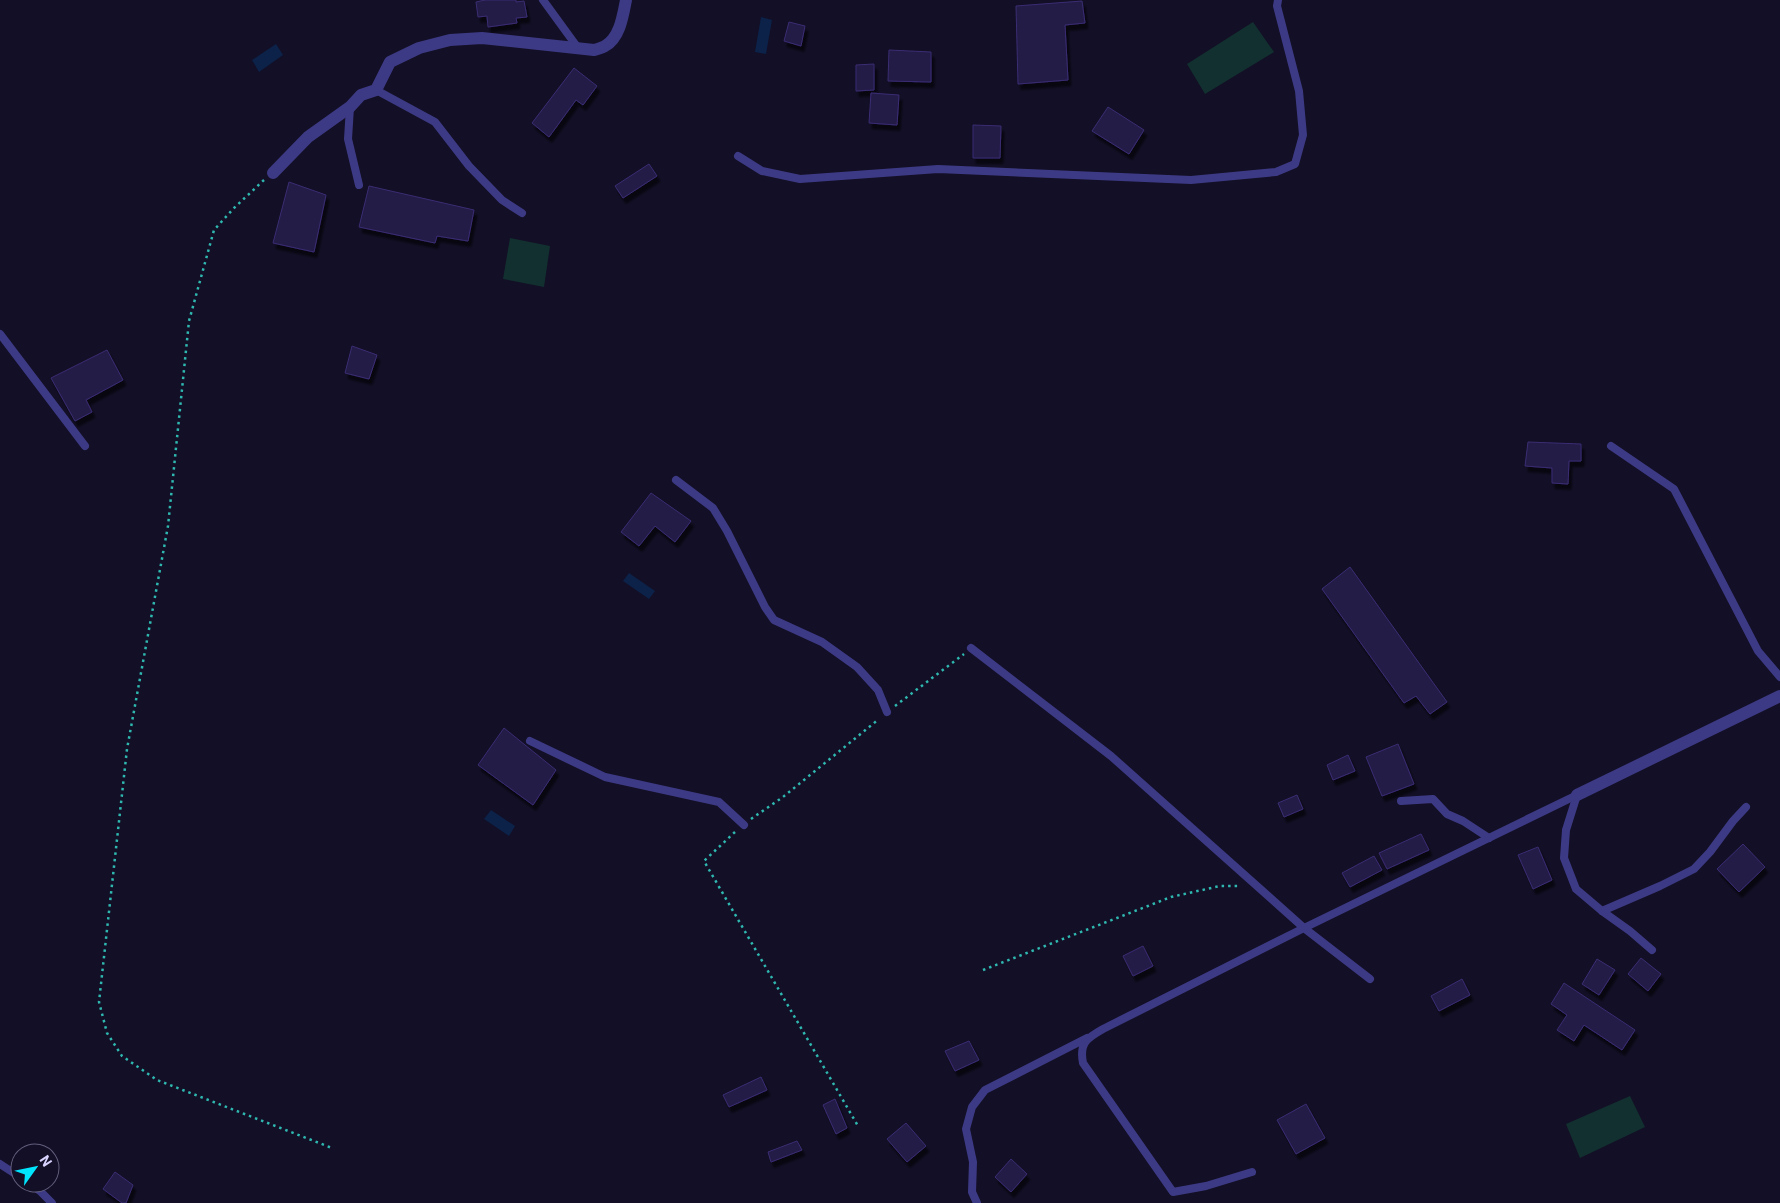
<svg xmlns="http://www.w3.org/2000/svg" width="1780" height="1203" font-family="Roboto,sans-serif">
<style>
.green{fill:#12302f}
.water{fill:#0c2248}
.building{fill:#241b47;stroke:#3b2d73;filter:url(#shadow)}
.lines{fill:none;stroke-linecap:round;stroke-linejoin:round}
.path{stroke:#2fb8b0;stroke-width:2.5;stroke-dasharray:2.5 4;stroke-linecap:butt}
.lane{stroke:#3d3a85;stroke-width:8}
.street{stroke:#3d3a85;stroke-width:12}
</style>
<defs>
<filter id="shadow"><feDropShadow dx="3" dy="5.5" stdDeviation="1" flood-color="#0009"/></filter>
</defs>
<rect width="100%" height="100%" fill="#130f26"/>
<g class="green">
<path d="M1253,22L1274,52L1205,94L1187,64Z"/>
<path d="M510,238L550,246L544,287L503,279Z"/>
<path d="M1630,1096L1645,1127L1580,1158L1566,1124Z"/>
</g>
<g class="water">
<path d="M761,17L772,20L766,54L755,52Z"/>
<path d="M276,44L283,55L259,72L252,60Z"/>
<path d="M629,573L655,591L649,599L623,581Z"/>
<path d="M491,810L515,826L509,836L484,819Z"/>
</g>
<g class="building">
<path d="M516,0V2L524,1L527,17L516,18L517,23L488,27L487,16L478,17L476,2L485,0Z"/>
<path d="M1082,1L1085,23L1065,25L1068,80L1018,84L1016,6Z"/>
<path d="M789,22L805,26L801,46L784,41Z"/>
<path d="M889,50L931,52V82L888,81Z"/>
<path d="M874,64V90L856,91V65Z"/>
<path d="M574,68L597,86L583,105L576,100L549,137L532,123Z"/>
<path d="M871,93L899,95L897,125L869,123Z"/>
<path d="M1108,107L1144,130L1129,154L1092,131Z"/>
<path d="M973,125L1001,126L1000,158H973Z"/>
<path d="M649,164L657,176L623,198L615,186Z"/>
<path d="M289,182L326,195L314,252L273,243Z"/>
<path d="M369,186L474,210L468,241L437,236L435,243L359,227Z"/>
<path d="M352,346L377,355L369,379L345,373Z"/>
<path d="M107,350L123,380L86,400L92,412L75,421L51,378Z"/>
<path d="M1528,442L1581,444V461H1569L1568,484L1552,483V468L1525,466Z"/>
<path d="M651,493L691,521L675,542L655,526L639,546L621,532Z"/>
<path d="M1350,567L1447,702L1430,714L1416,696L1404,703L1322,589Z"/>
<path d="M504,728L556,770L533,805L478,765Z"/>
<path d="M1398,744L1414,784L1382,796L1366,757Z"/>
<path d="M1348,755L1355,771L1333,780L1327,765Z"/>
<path d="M1297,795L1303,809L1284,817L1278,803Z"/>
<path d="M1421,834L1429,850L1387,869L1379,853Z"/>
<path d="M1743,844L1765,867L1739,892L1717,869Z"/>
<path d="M1538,847L1552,880L1533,889L1518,855Z"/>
<path d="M1374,856L1382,870L1350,887L1342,873Z"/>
<path d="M1143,946L1153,966L1133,976L1123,956Z"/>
<path d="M1641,958L1661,974L1648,991L1628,974Z"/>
<path d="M1597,959L1615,970L1599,995L1582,984Z"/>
<path d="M1462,979L1470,995L1439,1011L1431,996Z"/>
<path d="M1564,983L1635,1030L1622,1050L1584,1025L1574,1041L1557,1030L1567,1015L1551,1004Z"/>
<path d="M969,1041L979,1060L955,1071L945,1051Z"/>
<path d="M761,1077L767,1090L729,1107L723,1095Z"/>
<path d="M835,1099L847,1128L836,1134L823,1105Z"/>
<path d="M1306,1104L1325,1138L1296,1154L1277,1120Z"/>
<path d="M906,1123L926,1146L907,1162L887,1139Z"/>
<path d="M797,1141L802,1150L771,1162L768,1152Z"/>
<path d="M1011,1159L1027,1174L1011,1192L995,1177Z"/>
<path d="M115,1172L133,1185L126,1203H122L103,1189Z"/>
</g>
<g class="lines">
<g class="path">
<path d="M264,180L234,208L214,230L189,321L168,526L127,749L99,1002L107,1033L122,1056L157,1080L332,1148"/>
<path d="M895,706L964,654"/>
<path d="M751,819L783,797L879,719"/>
<path d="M735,832L704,861L858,1126"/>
<path d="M983,970L1171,897L1220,886H1239"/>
</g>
<g class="lane">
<path d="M543,0L578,48"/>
<path d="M376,90L435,122L469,166L502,200L522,213"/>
<path d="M350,107L348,139L359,185"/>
<path d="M738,156L762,171L800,179L938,169L1191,180L1276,172L1295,164L1303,135L1299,91L1277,6L1278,0"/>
<path d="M0,334L85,446"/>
<path d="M1611,446L1674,489L1758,651L1780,677"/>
<path d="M676,480L713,508L727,531L765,607L774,620L822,642L857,667L878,690L887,712"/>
<path d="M971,648L1111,756L1304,928L1370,979"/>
<path d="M530,741L605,777L719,802L744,825"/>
<path d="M1577,795L1566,830L1564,858L1576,889L1602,911L1630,931L1652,950"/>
<path d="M1401,801L1433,799L1447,814L1463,821L1489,838"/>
<path d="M1602,911L1660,886L1694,869L1710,852L1733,821L1746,807"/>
<path d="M0,1164L20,1177"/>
<path d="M1252,1172L1206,1186L1173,1192L1083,1063C1079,1043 1087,1038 1103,1029L1304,928L1577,795"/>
<path d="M28,1183L40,1191L52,1203"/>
<path d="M977,1203L972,1192L973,1162L966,1129L972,1107L985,1090L1087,1038"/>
</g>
<g class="street">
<path d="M273,173L308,137L350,107L361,95L376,90L390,62L419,48L450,40L482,38L594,50C597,49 602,48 605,46C620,38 623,15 626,0"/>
<path d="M1577,795L1780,696"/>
</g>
</g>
<g transform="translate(35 1168) rotate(57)"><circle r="24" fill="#130f26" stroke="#625e7d"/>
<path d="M0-4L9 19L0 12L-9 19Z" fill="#00e5ff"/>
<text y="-8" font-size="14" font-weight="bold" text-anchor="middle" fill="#d9d4ff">N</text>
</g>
</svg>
